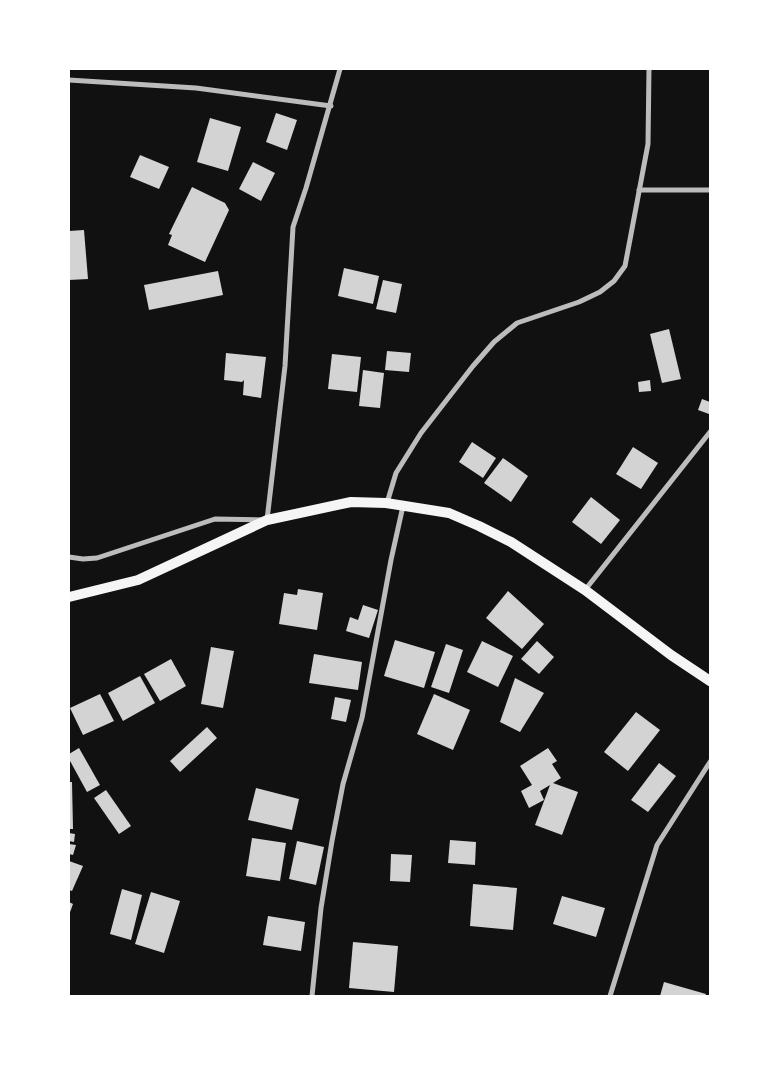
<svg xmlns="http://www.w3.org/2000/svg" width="779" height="1065" font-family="'Exo 2',sans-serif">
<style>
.building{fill:#d3d3d3}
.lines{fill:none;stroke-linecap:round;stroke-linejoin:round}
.minor{stroke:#bcbcbc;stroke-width:5}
.secondary{stroke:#f5f5f5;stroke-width:10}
</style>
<rect width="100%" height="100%" fill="#111"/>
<g class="building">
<path d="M276,113L297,120L287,150L266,142Z"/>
<path d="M210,118L241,127L228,171L197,162Z"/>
<path d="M140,155L169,167L159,189L130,177Z"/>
<path d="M253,162L275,173L261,201L239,189Z"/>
<path d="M192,187L225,203L229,210L205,262L168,245L172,235L169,234Z"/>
<path d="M84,230L88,279L69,280V231Z"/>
<path d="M344,268L379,276L373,304L338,296Z"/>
<path d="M218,271L223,295L149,310L144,285Z"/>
<path d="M383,280L402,284L396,313L376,309Z"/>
<path d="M669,329L681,379L662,383L650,334Z"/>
<path d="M387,351L411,353L409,372L385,370Z"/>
<path d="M226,353L266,357L261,398L243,395L244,380L242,382L224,380Z"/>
<path d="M332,354L361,357L357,392L328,389Z"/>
<path d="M363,370L384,373L380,408L359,406Z"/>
<path d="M650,380L651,391L639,392L638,382Z"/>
<path d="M702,399L710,402L709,414L698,410Z"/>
<path d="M472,442L496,458L483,478L459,462Z"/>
<path d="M633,447L658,463L641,489L616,474Z"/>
<path d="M503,458L528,476L511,502L484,483Z"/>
<path d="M591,497L620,520L601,544L572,522Z"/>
<path d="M298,589L323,593L317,630L279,624L284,593L297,595Z"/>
<path d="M508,591L544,624L522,649L486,618Z"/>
<path d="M363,605L378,610L369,638L346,631L350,617L358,620Z"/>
<path d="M395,640L435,652L424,688L384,676Z"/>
<path d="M482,641L513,656L498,687L467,672Z"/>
<path d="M537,641L554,657L539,674L521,659Z"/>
<path d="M446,644L463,650L449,693L431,687Z"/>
<path d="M211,647L234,651L223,708L201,704Z"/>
<path d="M314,654L362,662L358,690L309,683Z"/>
<path d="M171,659L186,686L160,701L144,674Z"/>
<path d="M140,676L155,703L123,721L108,693Z"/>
<path d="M515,678L544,693L520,732L500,722Z"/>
<path d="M100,694L114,721L83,735L70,708Z"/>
<path d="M434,694L470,710L453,750L417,734Z"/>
<path d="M335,697L351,700L346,722L331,719Z"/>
<path d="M636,712L660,730L628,771L604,752Z"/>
<path d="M207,727L217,738L180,772L170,761Z"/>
<path d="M79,748L100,785L87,792L69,759V754Z"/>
<path d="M548,748L557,761L552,764L561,778L553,783L578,792L562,835L535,825L550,785L540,791L544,800L529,808L521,791L532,785L520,766Z"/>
<path d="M659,763L676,776L648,812L631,800Z"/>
<path d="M69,782H72L73,829H69Z"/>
<path d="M256,788L299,799L292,830L248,820Z"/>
<path d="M106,790L131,826L119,834L94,798Z"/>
<path d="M69,833L75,834L74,842L69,841Z"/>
<path d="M252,838L286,843L280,881L246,876Z"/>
<path d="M450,840L476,842L475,865L448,863Z"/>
<path d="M297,841L324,847L316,885L289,879Z"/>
<path d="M69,844L76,845L73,855L69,854Z"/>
<path d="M391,854L412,855L410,882L390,881Z"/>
<path d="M69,861L83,866L72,891L69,890Z"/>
<path d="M473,884L517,888L513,930L470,926Z"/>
<path d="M122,889L142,895L131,940L110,934Z"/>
<path d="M151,892L180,901L164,953L135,944Z"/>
<path d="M562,896L605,908L596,937L553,924Z"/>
<path d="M69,902L73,904L69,915Z"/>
<path d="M268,916L305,922L301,951L263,945Z"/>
<path d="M353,942L398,946L394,992L349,988Z"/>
<path d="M664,982L706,994L705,996H660Z"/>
</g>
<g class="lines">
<g class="minor">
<path d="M69,80L196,88L331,106"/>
<path d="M639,190H710"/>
<path d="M387,503L396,473L421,433L473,366L494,342L517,323L579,302L600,292L614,281L625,266L648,144L649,69"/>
<path d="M69,557L83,559L97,558L215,519L267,520L285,366L293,227L306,188L340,69"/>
<path d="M585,590L710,432"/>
<path d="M312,996L321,908L332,841L343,784L362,718L391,560L403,506"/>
<path d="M610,996L657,845L710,762"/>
</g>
<path class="secondary" d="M69,597L138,580L267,520L351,502L386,503L449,513L479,526L511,542L585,590L671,655L710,681"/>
</g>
<rect width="779" height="1065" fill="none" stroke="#ffffff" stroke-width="140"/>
</svg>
